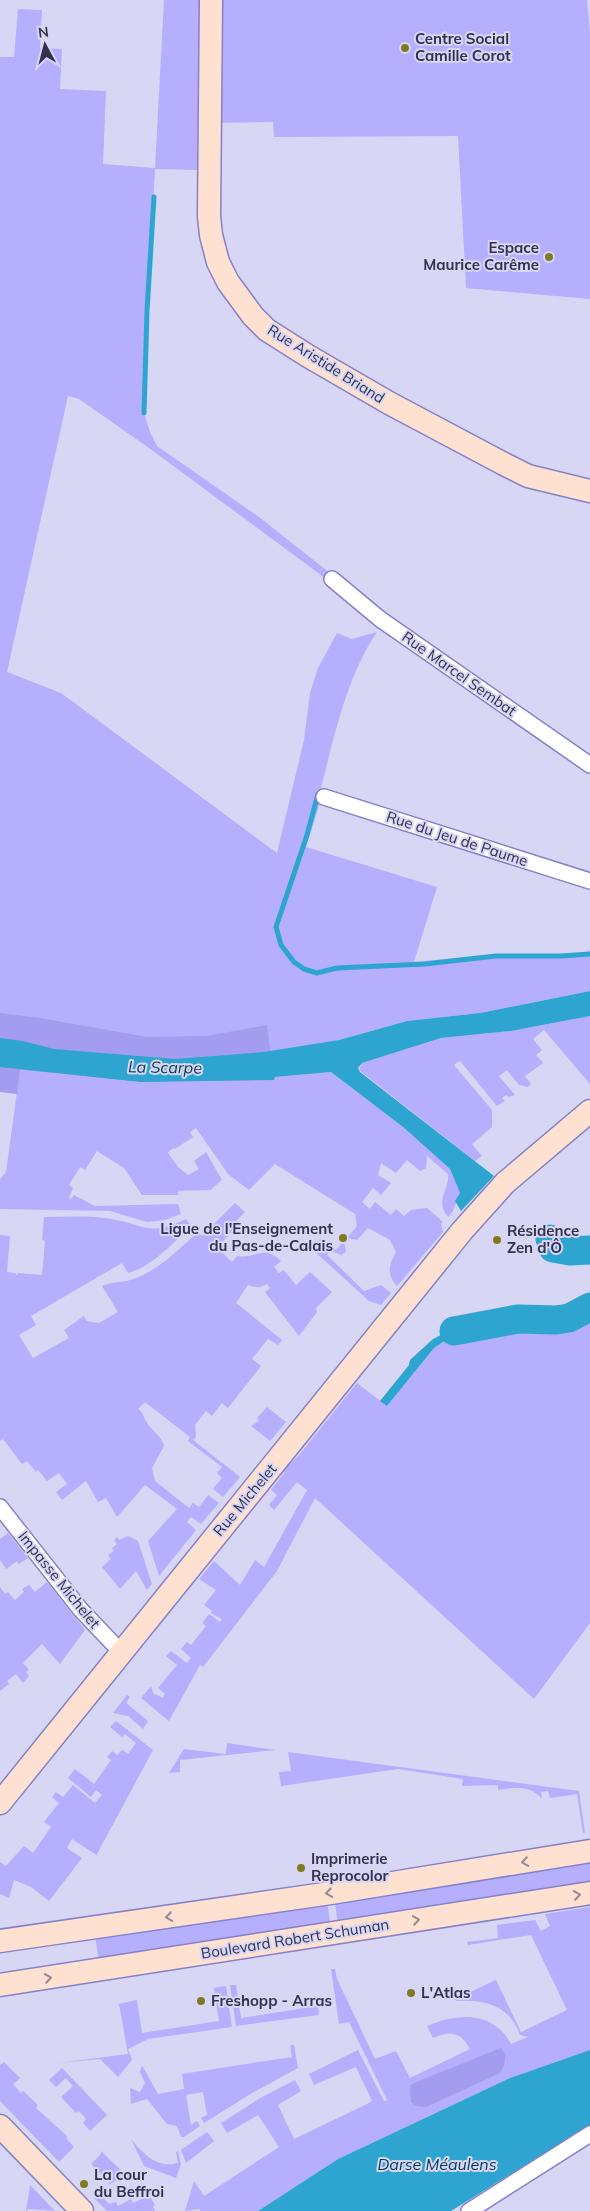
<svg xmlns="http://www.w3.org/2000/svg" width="590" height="2211" font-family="Mulish,sans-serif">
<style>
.green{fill:#b5affe}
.forest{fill:#a39cef}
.water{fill:#2ea5d0}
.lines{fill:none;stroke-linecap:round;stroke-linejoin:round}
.stream{stroke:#2ea5d0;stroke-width:5}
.river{stroke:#2ea5d0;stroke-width:29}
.street-casing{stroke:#8680c7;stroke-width:18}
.secondary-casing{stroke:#8680c7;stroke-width:25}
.street{stroke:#fff;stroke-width:15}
.secondary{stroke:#fee1d1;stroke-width:22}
.oneway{stroke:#988990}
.poi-dot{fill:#7f7b22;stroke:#d7d6f5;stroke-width:2}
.labels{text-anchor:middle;stroke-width:4;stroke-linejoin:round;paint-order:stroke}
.poi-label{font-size:15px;font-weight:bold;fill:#33314e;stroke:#d7d6f5;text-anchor:start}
.street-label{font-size:15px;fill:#33314e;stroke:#d7d6f5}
.water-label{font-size:16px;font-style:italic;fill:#04394a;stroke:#d7d6f5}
</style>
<rect width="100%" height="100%" fill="#d7d6f5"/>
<g class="green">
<path d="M164,0H201L197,170L155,169L147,311L144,413L150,432L157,446L259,517L340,581L333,584L149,448L79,399L68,396L7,672L61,693L277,853L304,740L310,693L318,668L337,633L352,639L377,632C345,679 333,743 318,799L319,806L306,847L437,887L414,962L498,954H580L590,951V991L480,1013L407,1021L339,1040L329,1057L0,1055V57H14L18,9L42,10L40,48L62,49L60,89L106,91L103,164L155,168Z"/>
<path d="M220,0H587L590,32V299L466,288L458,136L274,137L273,122L218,123Z"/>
<path d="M590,1016V1084L544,1030L533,1039L542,1050L536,1055L543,1063L525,1076L531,1084L528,1087L519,1085L507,1070L499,1076L515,1095L509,1097L506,1095L502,1098L505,1101L497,1106L460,1061L454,1065L492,1110V1127L472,1144L482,1156L475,1161L359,1070L362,1063L441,1038L511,1031Z"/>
<path d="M20,1070L141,1082L274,1080L275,1077L331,1072L403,1127L450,1169L460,1193L453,1211L448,1217C434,1201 450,1189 448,1174L427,1156L426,1168L420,1171L407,1160L396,1173L381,1163L378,1175L391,1183L381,1195L373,1188L362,1202L370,1209L375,1202L391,1215L396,1209L404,1216L411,1210L427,1208L443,1222L441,1224L443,1232L397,1286C386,1274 389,1265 396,1252L390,1240L368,1228L357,1240L347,1238L357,1226L355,1214L275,1164L249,1190L228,1174L196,1128L190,1132L193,1137L175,1149L174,1148L169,1151L168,1153L178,1167L188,1175L199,1169L194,1161L206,1152L222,1180L210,1190L178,1191V1195H142L124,1168L97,1151L85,1170L80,1167L69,1185L73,1188L69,1198L71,1199L74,1195L95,1206L178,1204L181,1214L165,1220L147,1222L110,1211L0,1209V1179L6,1172Z"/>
<path d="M235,1203L245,1212L231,1226L234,1229L217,1248L232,1262L237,1256C257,1259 263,1244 281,1261L274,1267L279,1273L284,1270L296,1285L310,1272L332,1292L316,1308L317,1312L299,1336L265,1292L270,1288L267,1284C260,1288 256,1288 248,1285L236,1303L282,1340L278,1345L268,1339L252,1359L261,1366L228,1408L222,1403L212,1416L206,1411L195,1425L196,1437L193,1440L240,1477L223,1497L213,1489L222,1478L217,1473L222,1467L188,1441L190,1437L145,1402L138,1409C144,1413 143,1417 147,1423C152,1431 162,1436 164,1446L152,1468L155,1481L189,1508L193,1503L199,1507L208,1495L219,1503L201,1524L191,1517L187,1522L196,1530L159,1576L148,1541L177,1509L145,1485L117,1517L106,1498L98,1502L86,1481L62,1500L56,1492L67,1484L59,1473L47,1481L38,1470L36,1472L27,1461L22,1464L3,1439L0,1441V1235L10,1236L7,1272L15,1273L17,1275L18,1273L42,1275L45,1241L42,1240L44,1217C66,1217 89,1215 111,1219C147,1225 147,1237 186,1219L191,1226C173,1243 153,1266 128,1273L122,1263L31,1316L36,1325L19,1335L33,1358L69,1338L64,1330L84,1316L87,1321L99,1323L118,1312L102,1286C113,1281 125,1283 136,1278C160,1269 179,1249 198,1232L202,1236Z"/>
<path d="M321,1238L336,1250L344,1241L346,1252L341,1255L331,1251L327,1255L364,1291L381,1285L391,1293L381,1305L369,1301L312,1249Z"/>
<path d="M590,1316V1623L534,1699L315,1498L277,1571L203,1667L200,1665L169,1721L141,1698L151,1686L153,1693L163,1698L165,1694L158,1688L177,1665L166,1656L171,1651L187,1663L191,1658L181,1649L187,1642L191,1645L206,1626L202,1623L209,1614L220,1622L222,1619L211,1613L212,1611L204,1605L216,1590L199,1579L214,1561L240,1585L255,1560L264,1567L307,1490L297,1482L274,1510L269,1505L277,1495L271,1490L285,1472L283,1471L300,1454L357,1383L387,1406L434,1348L455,1334L501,1324L560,1323L584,1319Z"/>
<path d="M267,1407L286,1422L270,1441L251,1426L259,1421L257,1418Z"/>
<path d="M8,1533L28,1558L19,1564L17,1561L6,1569L0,1560V1539Z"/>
<path d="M128,1536L138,1541L152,1584L147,1590L136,1571L120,1589L102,1567L111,1559L108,1555L114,1551L112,1548L117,1544L114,1540L117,1537L119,1540Z"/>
<path d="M47,1582L85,1630L60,1664L42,1644L23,1663L29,1670L26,1672L29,1676L23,1683L16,1674L7,1681L9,1684L0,1691V1587L5,1594L8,1592L15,1600L24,1592L22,1589L29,1585L35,1592Z"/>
<path d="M127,1695L130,1697L126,1703L148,1721L143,1729L128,1716L113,1713Z"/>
<path d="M116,1721L153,1750L97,1854L98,1856L72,1839L67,1848L82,1858L49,1901L31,1887L14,1880L9,1898L0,1894V1862L6,1866L24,1846L33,1853L51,1827L44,1822L59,1803L52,1797L56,1792L63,1797L73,1785L95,1803L102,1795L96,1790L91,1797L68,1778L75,1769L94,1784L111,1760L107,1757L112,1751L117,1755L122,1750L128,1754L136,1743L125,1734L122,1737L110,1727Z"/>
<path d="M227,1743L275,1750L180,1760V1772L169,1773L184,1749L226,1754Z"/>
<path d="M288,1752L579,1791L585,1833H583L577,1794L550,1798L548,1791L541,1792L542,1799C530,1785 515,1787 498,1790V1785L462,1786L463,1779L398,1769L281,1786L279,1772L291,1771Z"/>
<path d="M590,1859V1886L338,1925L335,1903Z"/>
<path d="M327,1900L330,1922L99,1962L95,1935Z"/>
<path d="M590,1907V2050L510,2078L338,2159L258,2211H200V2209L185,2211L194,2181L204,2196L279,2147L258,2115L227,2133L221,2123L262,2097L295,2080L301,2091L278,2105L294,2139L367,2104L372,2101L356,2067L314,2085L309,2074L358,2050L384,2101L387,2100L349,2022L339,2024L331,1969H335L337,1979L375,2059L396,2051L410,2078L470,2049C461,2032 450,2030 433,2038L427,2026C457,2013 493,2010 511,2044L528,2037L520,2035C510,2005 484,1999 456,2001L455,1999L496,1980L521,2032L567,2010L531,1935L468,1945L467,1942L498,1938L497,1925L535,1920L541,1931L550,1926L545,1914Z"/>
<path d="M230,1985H236L241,2018L318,2006L319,2015L236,2026Z"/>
<path d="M226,1986L232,2027L148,2039L128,2049L132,2060L118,2077L100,2059L58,2063L128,2054L119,2004L137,2000L142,2033L219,2021L214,1988Z"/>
<path d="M290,2045H294L298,2068L252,2093L204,2123L201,2118L207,2115L203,2092L186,2095L191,2125L197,2121L200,2126L184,2137H181L177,2126L167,2124L147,2099L131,2104L130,2088L140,2092L145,2083L140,2072L141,2067H143L158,2094L184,2089L182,2074L292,2057Z"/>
<path d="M4,2062L20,2078L13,2084L21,2093L23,2091L38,2105L36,2108L67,2136L66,2138L74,2147L59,2162L0,2101V2065Z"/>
<path d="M62,2068L107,2115L90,2131L83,2123L86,2119L79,2111L76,2113L61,2097L73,2086L66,2078L56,2087L49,2080Z"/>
<path d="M207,2132L214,2141L186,2163L181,2150Z"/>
<path d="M131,2139C143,2154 158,2169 178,2163L176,2152L178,2151L181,2164L176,2178L144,2166Z"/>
<path d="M101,2151L126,2175L108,2185L109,2183L106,2177L100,2173L91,2164L101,2154Z"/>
<path d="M30,2185L55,2211L29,2209L26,2211Z"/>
<path d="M146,2190L155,2205L153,2207L155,2211H107L94,2198L99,2193L109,2204L116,2202L118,2206L131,2199L133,2203L146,2197L144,2191Z"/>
</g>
<g class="forest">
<path d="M0,1013L40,1018L147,1037L207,1036L267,1025L274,1080L141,1082L20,1070L17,1094L0,1092Z"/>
<path d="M501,2048C508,2055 505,2065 500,2073L426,2107L416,2106L411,2102L410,2086L414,2083Z"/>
</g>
<g class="water">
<path d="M590,991V1016L511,1031L441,1038L362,1063L358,1068L360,1072L494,1176L461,1211L455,1201L460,1193L450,1169L403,1127L331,1072L275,1077L274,1080L141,1082L0,1067V1038L23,1041L54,1049L175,1059L264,1052L339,1040L407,1021L480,1013Z"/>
<path d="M570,1244L582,1246L590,1245V1258L567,1260L547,1254L546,1246Z"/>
<path d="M590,1307V1316L584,1319L560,1323L501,1324L455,1334L434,1348L387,1406L380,1401L409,1365L410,1360L433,1339L454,1328L518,1319L556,1320L569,1318Z"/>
<path d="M590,2050V2125L451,2211H258L338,2159L510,2078Z"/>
</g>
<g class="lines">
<g class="stream">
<path d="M144,413L147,311L154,197"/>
<path d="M318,794L307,835L276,927L281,945L294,962L304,969L317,973L337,968L425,964L496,956H561L590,954"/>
</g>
<g class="river">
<path d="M550,1239L553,1248L570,1251L590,1250"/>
<path d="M454,1331L518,1319L556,1320L569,1318L590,1307"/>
</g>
<defs>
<g id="street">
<path d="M332,579L380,619L590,765"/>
<path d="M324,797L590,881"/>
<path d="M0,1507L81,1610L121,1652"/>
<path d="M469,2211L590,2134"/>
</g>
<g id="secondary">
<path d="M211,0L209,216L211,235L218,262L228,282L253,316L267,330L308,356L389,403L504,464L528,476L590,491"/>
<path d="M0,1803L462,1231L505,1183L590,1111"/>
<path d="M0,1941L331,1893L590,1851"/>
<path d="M0,1985L590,1893"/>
<path d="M0,2126L82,2211"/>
</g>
</defs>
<use href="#street" class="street-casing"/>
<use href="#secondary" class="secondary-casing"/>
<use href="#street" class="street"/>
<use href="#secondary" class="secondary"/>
</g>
<defs><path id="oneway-chevron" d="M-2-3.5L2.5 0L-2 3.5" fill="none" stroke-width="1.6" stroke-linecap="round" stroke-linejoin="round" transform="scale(1.25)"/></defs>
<g class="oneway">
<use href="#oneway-chevron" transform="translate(525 1862) rotate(171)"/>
<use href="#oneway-chevron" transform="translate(329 1893) rotate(171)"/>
<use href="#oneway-chevron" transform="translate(577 1895) rotate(-9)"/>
<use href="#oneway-chevron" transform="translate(169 1917) rotate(171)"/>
<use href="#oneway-chevron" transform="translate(416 1920) rotate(-9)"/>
<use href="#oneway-chevron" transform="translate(48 1978) rotate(-9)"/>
</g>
<g class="poi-dot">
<circle cx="405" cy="48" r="5"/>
<circle cx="549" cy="257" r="5"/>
<circle cx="343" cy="1238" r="5"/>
<circle cx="497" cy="1240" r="5"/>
<circle cx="301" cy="1868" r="5"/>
<circle cx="411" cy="1993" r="5"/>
<circle cx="201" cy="2001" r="5"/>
<circle cx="84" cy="2184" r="5"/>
</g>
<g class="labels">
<g class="poi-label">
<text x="415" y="44">Centre Social<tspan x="415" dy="17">Camille Corot</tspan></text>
<text x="539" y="253" text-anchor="end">Espace<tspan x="539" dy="17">Maurice Carême</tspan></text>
<text x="333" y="1234" text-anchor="end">Ligue de l'Enseignement<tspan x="333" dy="17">du Pas-de-Calais</tspan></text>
<text x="507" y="1236">Résidence<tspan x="507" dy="17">Zen d'Ô</tspan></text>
<text x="311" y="1864">Imprimerie<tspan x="311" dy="17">Reprocolor</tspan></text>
<text x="421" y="1998">L'Atlas</text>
<text x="211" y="2006">Freshopp - Arras</text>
<text x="94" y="2180">La cour<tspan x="94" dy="17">du Beffroi</tspan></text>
</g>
<g class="street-label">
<text transform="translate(326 364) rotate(32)" y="5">Rue Aristide Briand</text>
<text transform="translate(459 674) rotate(35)" y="5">Rue Marcel Sembat</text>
<text transform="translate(457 839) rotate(18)" y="5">Rue du Jeu de Paume</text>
<text transform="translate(245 1500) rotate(-50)" y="5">Rue Michelet</text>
<text transform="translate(59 1580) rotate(51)" y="5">Impasse Michelet</text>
<text transform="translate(295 1939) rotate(-9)" y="5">Boulevard Robert Schuman</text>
</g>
<g class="water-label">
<text transform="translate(165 1067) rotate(1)" y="6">La Scarpe</text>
<text x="437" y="2170">Darse Méaulens</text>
</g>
</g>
<g transform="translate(45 45) rotate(353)" stroke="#d7d6f5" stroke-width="4" paint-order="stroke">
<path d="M0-4L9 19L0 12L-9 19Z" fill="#33314e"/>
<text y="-8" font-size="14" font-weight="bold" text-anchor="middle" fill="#33314e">N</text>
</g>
</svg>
